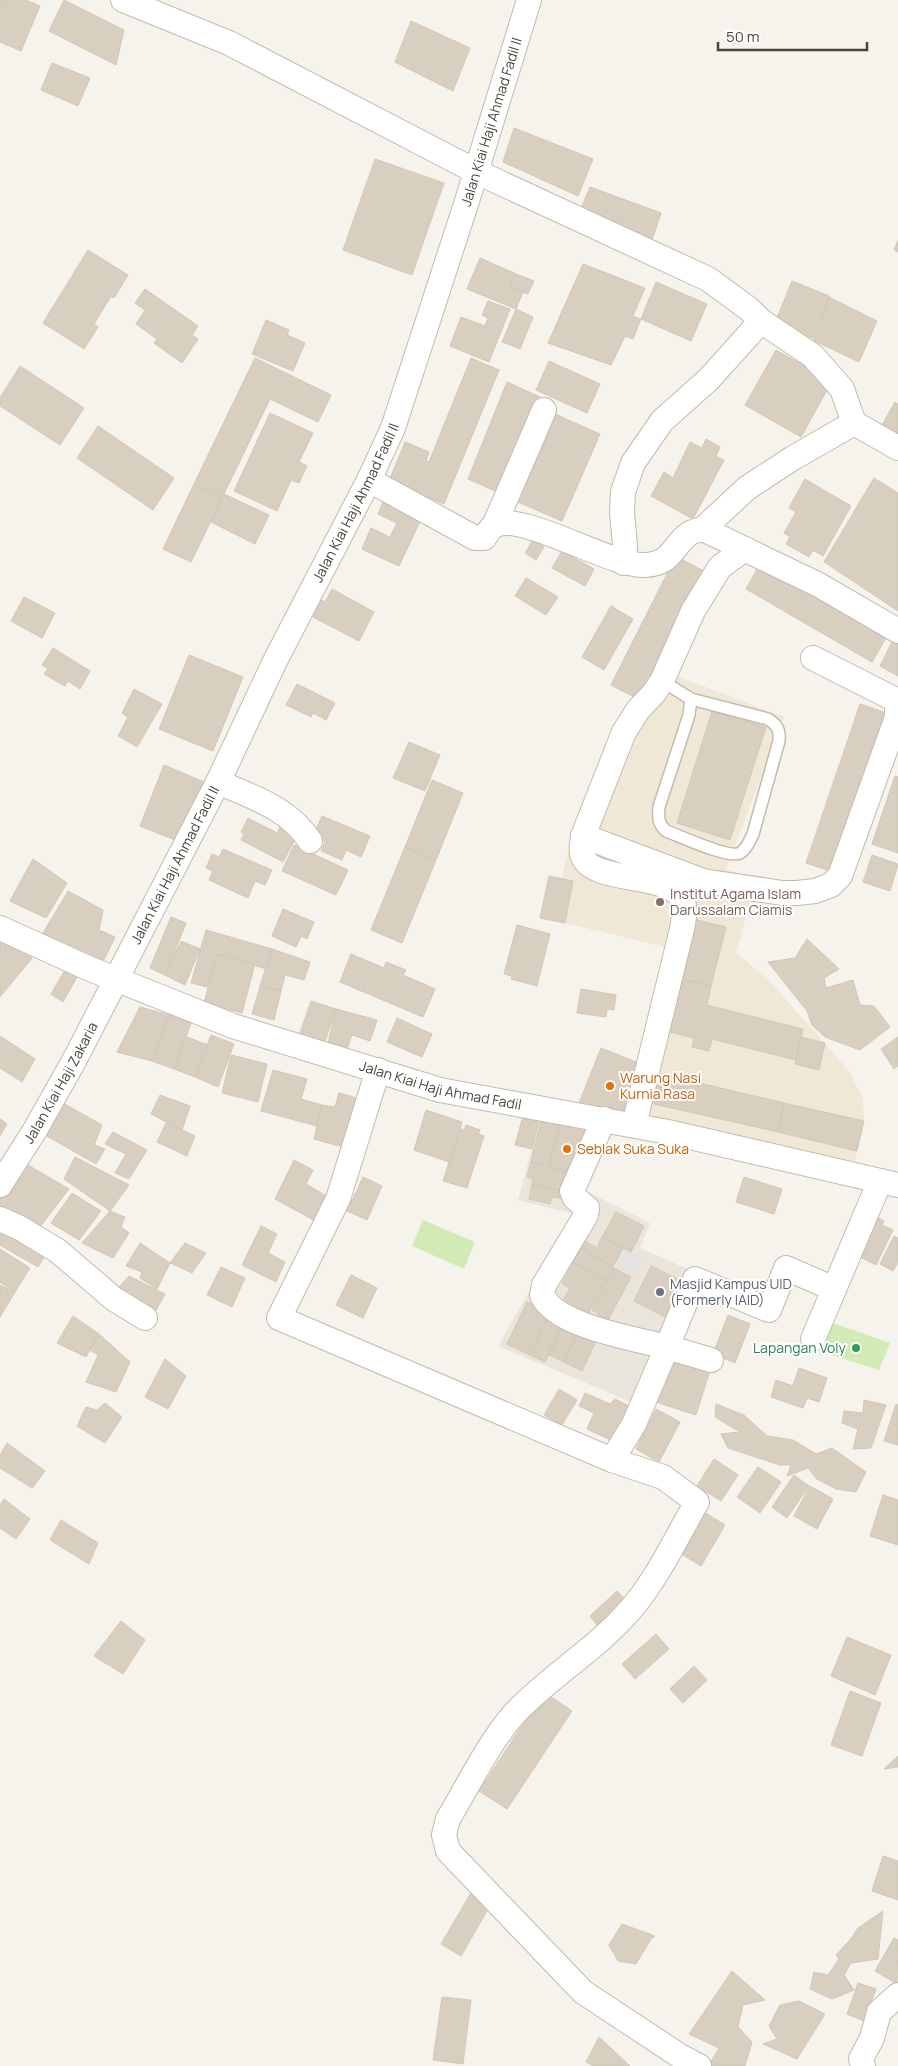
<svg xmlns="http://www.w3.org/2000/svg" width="898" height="2066" font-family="Manrope,sans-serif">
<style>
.residential{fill:#eae5da}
.education{fill:#efe8d6}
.green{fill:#d2eab5}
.parking{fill:#e5e3e0}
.building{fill:#d8cfc1;stroke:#d3c7b4}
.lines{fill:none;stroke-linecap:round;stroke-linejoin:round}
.lane-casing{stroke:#c2bbae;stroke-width:14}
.street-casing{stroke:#c2bbae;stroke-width:26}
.lane{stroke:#fff;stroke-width:11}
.street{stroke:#fff;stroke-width:24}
.education-dot{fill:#8d6e63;stroke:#fff;stroke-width:2}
.food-dot{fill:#e8710a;stroke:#fff;stroke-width:2}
.worship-dot{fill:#6b7280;stroke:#fff;stroke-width:2}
.leisure-dot{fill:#2e9e5b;stroke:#fff;stroke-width:2}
.labels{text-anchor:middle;stroke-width:4;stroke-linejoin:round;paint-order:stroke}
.street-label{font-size:14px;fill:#4b4439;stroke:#fff}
.education-label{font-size:14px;fill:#785e54;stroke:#fff;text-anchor:start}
.food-label{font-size:14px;fill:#c56008;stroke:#fff;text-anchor:start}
.worship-label{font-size:14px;fill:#5b616d;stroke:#fff;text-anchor:start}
.leisure-label{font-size:14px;fill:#27864d;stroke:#fff;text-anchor:end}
</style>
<rect width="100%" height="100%" fill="#f6f3ec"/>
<path class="residential" d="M540,1118L606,1130L580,1188L650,1223L640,1248L701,1275L638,1405L498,1346L573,1214L518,1200Z"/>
<path class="education" d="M656,668L784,717L726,869L756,881L736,953L766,977L850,1072L863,1099L864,1121L854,1164L626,1112L672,949L565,923L573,881L561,879L574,831Z"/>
<g class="green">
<path d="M423,1220L475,1242L464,1269L412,1246Z"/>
<path d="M833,1323L890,1343L879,1370L822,1352Z"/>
</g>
<path class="parking" d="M624,1249L643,1258L635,1275L616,1266Z"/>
<g class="building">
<path d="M0,0H26L40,6L21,51L0,42Z"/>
<path d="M64,0L124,30L116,65L49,31Z"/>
<path d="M411,21L470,48L453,91L395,62Z"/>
<path d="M52,63L90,78L78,106L41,90Z"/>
<path d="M514,128L593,159L578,196L503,162Z"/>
<path d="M375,159L444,183L412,275L343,250Z"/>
<path d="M590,187L661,213L652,240L580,211Z"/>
<path d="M898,240V252L894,250Z"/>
<path d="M88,250L128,275L114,298L111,296L94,324L98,327L84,349L43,323Z"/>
<path d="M480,258L516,274L510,287L523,292L516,309L467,289Z"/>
<path d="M583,264L645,288L633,316L641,319L633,339L625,336L611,365L548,343Z"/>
<path d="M516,274L534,281L528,294L510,287Z"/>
<path d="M792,281L829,296L812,338L775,323Z"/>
<path d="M656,282L707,304L691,341L641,319Z"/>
<path d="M145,289L198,326L192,335L198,339L182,363L154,343L157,339L136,324L145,310L135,303Z"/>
<path d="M829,297L877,321L859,362L813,340Z"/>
<path d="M488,301L510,309L489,362L450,346L461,317L485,326L488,318L482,315Z"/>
<path d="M516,309L533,317L520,349L502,342Z"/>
<path d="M266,320L289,330L287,335L305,343L293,371L252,354Z"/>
<path d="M776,350L832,381L801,437L745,405Z"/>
<path d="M255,358L331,395L318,422L270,399L222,498L194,484Z"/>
<path d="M471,358L499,370L444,504L389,481L405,442L429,452L426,461L429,462Z"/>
<path d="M549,361L600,384L587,413L536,390Z"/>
<path d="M20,366L84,408L60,445L0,406V398Z"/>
<path d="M507,382L540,397L502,494L468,479Z"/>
<path d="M895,402L898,404V441L880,429Z"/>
<path d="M548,411L600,434L562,521L511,499Z"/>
<path d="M270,413L313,433L299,462L307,466L299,483L291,480L277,511L234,491Z"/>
<path d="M98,426L174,478L153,510L77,458Z"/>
<path d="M706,439L720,447L716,456L724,460L693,519L651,496L664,472L673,478L690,442L702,448Z"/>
<path d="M874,478L898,493V611L824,562Z"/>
<path d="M805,479L851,506L823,556L813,550L809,557L786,544L790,537L784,533L796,512L789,508Z"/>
<path d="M194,484L222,498L191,562L163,549Z"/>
<path d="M224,494L269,515L255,544L211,522Z"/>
<path d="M385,497L423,515L399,566L362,549L371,528L390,537L397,523L378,514Z"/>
<path d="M533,540L544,547L536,560L525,553Z"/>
<path d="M562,551L594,569L585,586L552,568Z"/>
<path d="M676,556L707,573L642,701L611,685Z"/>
<path d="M760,564L886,638L872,662L746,589Z"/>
<path d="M526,578L558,597L546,615L515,596Z"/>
<path d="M332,589L374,612L359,641L313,617L315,614L313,613L320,599L325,602Z"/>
<path d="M24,597L55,613L42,638L11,621Z"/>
<path d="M611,606L633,619L604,670L582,657Z"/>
<path d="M893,640L898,643V676L880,666Z"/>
<path d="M53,648L90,671L80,689L68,681L65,686L44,674L48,668L42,665Z"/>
<path d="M189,655L243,677L213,751L159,729Z"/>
<path d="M297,684L335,703L326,720L313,713L311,717L286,705Z"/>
<path d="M134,689L162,704L137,747L118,736L128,717L122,713Z"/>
<path d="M860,704L889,714L836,873L806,863Z"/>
<path d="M712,711L766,727L730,840L677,823Z"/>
<path d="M409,742L440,755L425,791L393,778Z"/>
<path d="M164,765L204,782L180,842L140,826Z"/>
<path d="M895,776L898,777V853L872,844Z"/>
<path d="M432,780L463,793L436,860L405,847Z"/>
<path d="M322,816L370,836L361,857L346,850L342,860L321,851L325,841L313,836Z"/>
<path d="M248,818L277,833L283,821L300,830L283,862L241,840L244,834L241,832Z"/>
<path d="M294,845L348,870L336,895L282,871Z"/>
<path d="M405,847L436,860L402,943L371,930Z"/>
<path d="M223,849L272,870L265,885L255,881L248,898L209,880L213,871L206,868L212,854L219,857Z"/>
<path d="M872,855L898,864L890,891L863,882Z"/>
<path d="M33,859L67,883L46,918L10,901Z"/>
<path d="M549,876L573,881L565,923L540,918Z"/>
<path d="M68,891L103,910L99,930L115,937L104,960L43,933Z"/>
<path d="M283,909L314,922L307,939L301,936L296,947L272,936Z"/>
<path d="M171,917L186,923L165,975L150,968Z"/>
<path d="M693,919L726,927L711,986L678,978Z"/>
<path d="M517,925L550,934L537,986L511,979L512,976L504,974Z"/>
<path d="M206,930L272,949L266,969L217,954L207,987L191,983Z"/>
<path d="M11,935L32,958L0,997V942Z"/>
<path d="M807,939L839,969L824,978L826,988L853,980L860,1005L874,1006L890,1027L860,1050L825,1037L812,1025L807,1011L768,962L795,958Z"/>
<path d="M181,941L200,949L185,985L165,975Z"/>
<path d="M272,949L310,962L304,980L285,975L281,991L260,986Z"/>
<path d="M217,954L255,964L242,1013L204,1003Z"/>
<path d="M351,954L384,968L386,962L406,970L403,975L435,989L423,1017L340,982Z"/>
<path d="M66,968L78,975L63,1002L51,994Z"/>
<path d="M678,978L711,986L707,1005L803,1029L796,1060L712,1039L709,1051L692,1047L694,1038L662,1030Z"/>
<path d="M260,986L281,991L274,1020L252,1014Z"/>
<path d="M581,989L616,995L614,1010L607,1009L606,1017L577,1013Z"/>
<path d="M311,1001L336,1009L323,1047L298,1039Z"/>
<path d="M140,1007L169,1015L152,1061L117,1052Z"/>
<path d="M336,1009L377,1020L370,1041L352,1035L347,1049L328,1043Z"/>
<path d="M169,1015L191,1023L174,1069L152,1061Z"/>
<path d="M397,1018L432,1034L422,1057L387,1042Z"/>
<path d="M211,1035L234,1044L218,1087L195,1077Z"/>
<path d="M0,1036L35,1059L22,1082L0,1068Z"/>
<path d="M187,1037L208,1045L195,1077L174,1069Z"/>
<path d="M801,1037L825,1043L819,1070L795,1064Z"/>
<path d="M898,1037V1066L894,1069L881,1049Z"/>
<path d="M601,1048L641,1064L625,1112L577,1108Z"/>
<path d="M231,1055L267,1064L258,1102L222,1093Z"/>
<path d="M273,1070L307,1079L301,1099L322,1105L317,1126L261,1111Z"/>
<path d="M657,1073L784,1103L778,1132L650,1103Z"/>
<path d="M339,1093L364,1100L350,1149L314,1139L322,1105L335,1107Z"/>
<path d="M160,1095L190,1106L182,1130L151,1114Z"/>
<path d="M61,1102L102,1125L94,1145L105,1149L96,1164L45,1135Z"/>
<path d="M784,1103L864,1121L857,1151L778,1132Z"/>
<path d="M426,1110L462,1122L449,1162L414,1150Z"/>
<path d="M523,1116L539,1120L532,1149L515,1145Z"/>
<path d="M0,1119L7,1124L0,1136Z"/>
<path d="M541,1120L560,1125L549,1167L531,1162Z"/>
<path d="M166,1123L195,1136L187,1156L157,1142Z"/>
<path d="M466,1125L480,1130L478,1134L484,1136L467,1188L443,1181L460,1128L464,1130Z"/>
<path d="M560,1125L585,1131L574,1173L549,1167Z"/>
<path d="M113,1132L147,1150L129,1179L115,1173L126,1154L105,1144Z"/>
<path d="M75,1157L129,1185L110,1211L64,1179Z"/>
<path d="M294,1160L313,1170L306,1184L331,1199L319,1223L275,1199Z"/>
<path d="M21,1161L69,1189L36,1232L0,1214V1193Z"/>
<path d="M531,1162L567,1171L563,1191L532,1184L533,1178L527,1177Z"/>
<path d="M363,1177L382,1186L367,1220L340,1208L344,1197L352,1201Z"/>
<path d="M744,1177L782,1189L774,1214L736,1202Z"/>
<path d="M532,1184L563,1191L561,1198L552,1197L550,1204L529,1199Z"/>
<path d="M72,1193L101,1211L79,1240L51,1223Z"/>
<path d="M110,1211L125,1217L121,1227L129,1233L113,1258L82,1243Z"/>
<path d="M616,1212L644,1226L631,1252L602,1237Z"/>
<path d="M869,1213L884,1221L882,1225L893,1230L876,1265L850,1252Z"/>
<path d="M0,1226L49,1250L38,1267L0,1245Z"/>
<path d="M261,1226L277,1234L268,1253L285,1262L276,1282L242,1265Z"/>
<path d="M894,1236L898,1238V1262L893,1271L880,1264Z"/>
<path d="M602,1237L623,1248L613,1267L581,1248L585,1241L597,1248Z"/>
<path d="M140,1243L170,1263L157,1289L140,1278L142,1272L126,1266Z"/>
<path d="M185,1243L206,1253L192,1273L170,1263Z"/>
<path d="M581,1248L613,1267L606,1281L573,1262Z"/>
<path d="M0,1249L30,1268L15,1292L0,1282Z"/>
<path d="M573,1262L606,1281L587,1316L562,1302L570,1288L562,1284Z"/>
<path d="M651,1266L686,1283L669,1319L634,1301Z"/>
<path d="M221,1267L245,1278L232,1307L207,1295Z"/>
<path d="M614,1268L631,1277L606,1324L597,1319L599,1314L592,1310Z"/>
<path d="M351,1275L377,1288L363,1318L336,1305Z"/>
<path d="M129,1276L165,1294L154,1314L116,1291Z"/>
<path d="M0,1285L15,1292L0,1317Z"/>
<path d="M527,1302L550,1313L530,1355L507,1344Z"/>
<path d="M550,1313L565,1321L545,1362L530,1355Z"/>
<path d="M728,1315L750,1324L735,1363L713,1354Z"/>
<path d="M73,1316L99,1334L86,1357L57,1343Z"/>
<path d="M565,1321L580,1328L564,1362L549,1355Z"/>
<path d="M580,1328L598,1337L582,1371L564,1362Z"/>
<path d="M99,1334L130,1362L116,1392L86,1382L98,1355L90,1350Z"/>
<path d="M671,1354L711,1367L696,1415L656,1402Z"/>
<path d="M165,1359L186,1376L168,1409L145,1397Z"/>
<path d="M799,1368L827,1378L819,1402L807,1398L803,1408L771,1397L776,1380L793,1386Z"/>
<path d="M559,1389L577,1400L562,1425L544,1415Z"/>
<path d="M585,1393L610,1404L615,1399L633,1408L617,1443L587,1429L594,1413L579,1406Z"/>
<path d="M864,1400L886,1405L871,1448L853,1449L858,1429L842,1423L844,1411L863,1413Z"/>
<path d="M105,1403L122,1417L105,1443L77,1426L86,1407L97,1410Z"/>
<path d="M716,1404L744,1415L767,1436L793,1440L816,1454L832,1448L866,1472L856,1492L836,1489L817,1479L808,1468L787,1476L791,1465H780L728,1448L721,1434L740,1432L715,1417Z"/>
<path d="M896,1404L898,1405V1445L884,1441Z"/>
<path d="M656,1409L680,1422L659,1462L636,1449Z"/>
<path d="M7,1443L45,1471L32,1488L0,1468V1455Z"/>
<path d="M714,1459L738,1475L721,1501L697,1486Z"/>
<path d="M758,1467L781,1482L760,1513L737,1497Z"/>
<path d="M794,1475L809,1486L787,1518L772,1507Z"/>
<path d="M810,1486L833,1499L817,1529L794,1516Z"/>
<path d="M883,1495L898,1500V1545L870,1536Z"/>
<path d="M4,1499L30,1519L16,1539L0,1528V1505Z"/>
<path d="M704,1512L725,1525L701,1566L680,1553Z"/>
<path d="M61,1520L98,1543L89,1564L50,1540Z"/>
<path d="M617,1591L629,1604L601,1630L590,1616Z"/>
<path d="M121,1621L145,1640L123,1674L94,1656Z"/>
<path d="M656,1634L669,1649L635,1679L622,1664Z"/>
<path d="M847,1637L891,1655L875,1695L831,1676Z"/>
<path d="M694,1666L707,1680L683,1703L670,1689Z"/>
<path d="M850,1691L881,1703L862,1756L831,1745Z"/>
<path d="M544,1692L572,1711L507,1809L479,1791Z"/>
<path d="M898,1756V1767L884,1769Z"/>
<path d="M883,1856L898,1861V1900L872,1891Z"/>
<path d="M471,1893L491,1904L461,1956L441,1944Z"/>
<path d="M883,1911L878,1959L851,1963L844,1975L854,1990L832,1999L810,1989L814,1972L828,1975L839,1959L836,1955L850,1940L858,1928Z"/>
<path d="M622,1924L655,1936L651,1939L636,1964L618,1961L609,1945Z"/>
<path d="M894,1938L898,1940L897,1984L875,1971Z"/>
<path d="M732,1971L765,2000L743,2005L738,2027L752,2042L745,2066H708L719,2048L689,2034Z"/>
<path d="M858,1983L876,1989L864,2021L847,2014Z"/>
<path d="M442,1997L471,2000L463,2064L433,2060Z"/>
<path d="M799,2001L825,2014L797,2059L763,2044L777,2039L769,2026L780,2005Z"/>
<path d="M599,2037L630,2066H594L586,2062Z"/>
</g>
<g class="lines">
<defs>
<path id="lane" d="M662,681L691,699L689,715L659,807C658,818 658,823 666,831C680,836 729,859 740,853C747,849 750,840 753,834L779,741C780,729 777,725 768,719L691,699"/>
<g id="street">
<path d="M123,0L229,43L477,172L708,279L749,309L761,321L813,356L842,389L854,423L898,448"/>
<path d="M369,480L475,538H484C487,534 490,528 494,526C519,510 610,566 644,565C670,564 671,550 686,536C690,532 698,530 703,529L819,585L898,631"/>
<path d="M494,526L544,410"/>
<path d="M703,529L747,488L793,458L854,423"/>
<path d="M624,563L625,546L622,512L623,492L633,463L662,421L709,379L761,321"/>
<path d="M218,782C252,797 289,808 310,841"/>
<path d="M583,836L703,881L782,893H797L815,891L831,885L840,876L897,717V706L894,699L813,658"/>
<path id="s1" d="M0,928L88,968L233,1026L440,1090L668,1132L898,1185"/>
<path d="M378,1070L338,1199L279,1318L612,1460L663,1477L697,1502C677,1536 660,1573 636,1603C603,1645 551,1675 515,1713C489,1742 468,1786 448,1819L444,1835L448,1851L583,1992L680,2056L699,2066"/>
<path d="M604,1119L572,1191L575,1198L587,1208L586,1215L544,1285L542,1295C555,1326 636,1339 667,1347L634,1424L612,1460"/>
<path d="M634,1125L681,933C683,923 687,910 682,899C670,873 598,883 584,859C580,852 582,844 583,836L624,732L638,710L654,693L662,681L693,611L720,567L745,549"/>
<path id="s2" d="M0,1185L35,1130L75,1059L218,782L276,659L369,480L393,428L467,201L529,0"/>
<path d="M0,1219L20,1228L58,1251L114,1299L145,1318"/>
<path d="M813,1339L880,1181"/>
<path d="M711,1360L667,1347L695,1279L769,1310L786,1268L834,1289"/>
<path d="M863,2066L861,2059L872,2038L879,2012L898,1995"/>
</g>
</defs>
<use href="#lane" class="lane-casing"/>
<use href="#street" class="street-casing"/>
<use href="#lane" class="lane"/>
<use href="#street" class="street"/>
</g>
<circle class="education-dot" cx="660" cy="902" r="5"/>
<g class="food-dot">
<circle cx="610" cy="1086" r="5"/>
<circle cx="567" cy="1149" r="5"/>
</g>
<circle class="worship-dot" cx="660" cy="1292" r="5"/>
<circle class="leisure-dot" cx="856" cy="1348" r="5"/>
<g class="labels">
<g class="street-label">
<text dy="5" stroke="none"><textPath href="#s2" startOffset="1175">Jalan Kiai Haji Ahmad Fadil II</textPath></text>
<text dy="5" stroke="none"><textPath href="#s2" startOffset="770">Jalan Kiai Haji Ahmad Fadil II</textPath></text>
<text dy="5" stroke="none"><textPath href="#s2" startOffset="365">Jalan Kiai Haji Ahmad Fadil II</textPath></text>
<text dy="5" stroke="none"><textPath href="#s2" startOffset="119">Jalan Kiai Haji Zakaria</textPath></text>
<text dy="5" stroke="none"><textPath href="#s1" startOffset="469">Jalan Kiai Haji Ahmad Fadil</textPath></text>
</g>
<g class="education-label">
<text x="670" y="899">Institut Agama Islam<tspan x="670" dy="16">Darussalam Ciamis</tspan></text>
</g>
<g class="food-label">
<text x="620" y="1083">Warung Nasi<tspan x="620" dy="16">Kurnia Rasa</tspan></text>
<text x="577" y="1154">Seblak Suka Suka</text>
</g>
<g class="worship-label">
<text x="670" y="1289">Masjid Kampus UID<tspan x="670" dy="16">(Formerly IAID)</tspan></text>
</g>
<g class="leisure-label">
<text x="846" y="1353">Lapangan Voly</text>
</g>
</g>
<path d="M718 42v8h149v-8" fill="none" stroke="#4b4439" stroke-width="2.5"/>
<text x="726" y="42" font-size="15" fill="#4b4439" stroke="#ffffff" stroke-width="4" paint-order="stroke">50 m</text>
</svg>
